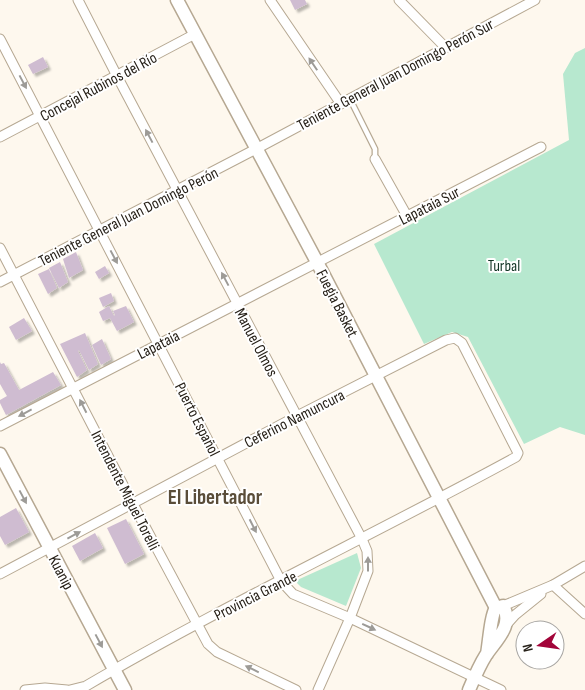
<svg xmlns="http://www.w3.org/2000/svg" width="585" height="690" font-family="'Sofia Sans Condensed',sans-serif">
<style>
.green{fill:#b7e8cf}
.building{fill:#cfbcd1;filter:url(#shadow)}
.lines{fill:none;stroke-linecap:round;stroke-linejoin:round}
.service-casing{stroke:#b6a892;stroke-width:7}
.minor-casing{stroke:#b6a892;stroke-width:11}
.secondary-casing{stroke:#b6a892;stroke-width:15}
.service{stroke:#fff;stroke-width:4.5}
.minor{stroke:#fff;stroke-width:9}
.secondary{stroke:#fff;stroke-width:12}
.oneway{fill:#9d9b97}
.labels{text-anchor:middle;stroke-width:4;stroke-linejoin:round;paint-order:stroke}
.street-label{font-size:16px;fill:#262018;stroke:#fff}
.park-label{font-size:16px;fill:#133526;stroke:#fff}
.district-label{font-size:21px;font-weight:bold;fill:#5a4d39;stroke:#fff}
</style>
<defs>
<filter id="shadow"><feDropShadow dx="3" dy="3" stdDeviation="1" flood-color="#0004"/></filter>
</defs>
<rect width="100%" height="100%" fill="#fef8ee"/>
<g class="green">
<path d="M585,48V435L560,427L524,444L468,337L452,332L424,344L374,244L569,140L563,74L575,53Z"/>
<path d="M357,553L361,568L346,606L301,587L295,581Z"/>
</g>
<g class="building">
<path d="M290,0H305L307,4L295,10Z"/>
<path d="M43,57L48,67L33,74L28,65Z"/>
<path d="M76,252L83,270L69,278L63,259Z"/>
<path d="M60,262L68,282L59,288L49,268Z"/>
<path d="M105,266L109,273L99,279L95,272Z"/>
<path d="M49,269L57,288L48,294L38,274Z"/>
<path d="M111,293L114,301L103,307L99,298Z"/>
<path d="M109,306L114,316L115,315L113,311L126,306L134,322L117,331L110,318L103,321L99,312Z"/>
<path d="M24,318L32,331L16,340L9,327Z"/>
<path d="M85,333L98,364L89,370L79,350L78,351L87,370L77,377L60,344Z"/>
<path d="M102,339L111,359L101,365L92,345Z"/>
<path d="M0,362L1,364L4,363L19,390L53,372L61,385L6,415L0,403V400L7,396L0,384Z"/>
<path d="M16,508L29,532L5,545L0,536V517Z"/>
<path d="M126,519L144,554L125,564L107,528Z"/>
<path d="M95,533L103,548L80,561L72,546Z"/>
</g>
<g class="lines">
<defs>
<path id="service" d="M350,99L375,149V159"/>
<g id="minor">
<path d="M78,0L117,76L362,539L367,551L368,571L350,618L318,690"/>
<path d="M270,0L341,104"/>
<path d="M399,0L445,47"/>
<path d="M0,39L281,581L293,594L350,618L501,690"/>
<path d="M0,137L195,34"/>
<path d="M375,159L407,216"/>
<path d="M0,248L133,504L208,644L217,652L296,690"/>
<path d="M0,282L256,149L535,0"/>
<path d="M0,426L541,147"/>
<path d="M0,574L297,416L446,340L455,338L462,343L518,453L516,457C373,535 226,604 86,686L70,690"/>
<path d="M553,585L585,614"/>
<path d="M503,606L553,585L585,566"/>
<path d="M506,625L515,615L541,594"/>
<path d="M25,690L45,688L67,690"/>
</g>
<g id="secondary">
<path d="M177,0L317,262L496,608"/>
<path d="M0,454L125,690"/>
<path d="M469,690C474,678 479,666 486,655C496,640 514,625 503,606L496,608C491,614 489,643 487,654"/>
</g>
</defs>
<use href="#service" class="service-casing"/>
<use href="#minor" class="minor-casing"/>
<use href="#secondary" class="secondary-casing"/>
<use href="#service" class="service"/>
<use href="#minor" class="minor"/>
<use href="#secondary" class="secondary"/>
</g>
<defs><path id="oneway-solid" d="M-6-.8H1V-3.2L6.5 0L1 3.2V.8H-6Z" transform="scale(1.25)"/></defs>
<g class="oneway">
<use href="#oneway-solid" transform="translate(313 64) rotate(-124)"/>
<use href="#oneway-solid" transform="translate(23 82) rotate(62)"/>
<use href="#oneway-solid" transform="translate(149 136) rotate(-118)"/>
<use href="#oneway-solid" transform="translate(114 257) rotate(62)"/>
<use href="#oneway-solid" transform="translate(225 279) rotate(-118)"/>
<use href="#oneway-solid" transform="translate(83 406) rotate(-117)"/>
<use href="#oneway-solid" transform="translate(25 413) rotate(152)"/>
<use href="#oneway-solid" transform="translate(23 497) rotate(62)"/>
<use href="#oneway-solid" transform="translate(253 526) rotate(63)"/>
<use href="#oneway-solid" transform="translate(74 535) rotate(-28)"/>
<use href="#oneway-solid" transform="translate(368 564) rotate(-90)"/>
<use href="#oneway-solid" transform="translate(369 627) rotate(25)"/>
<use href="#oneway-solid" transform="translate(99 641) rotate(62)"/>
<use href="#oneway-solid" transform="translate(252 669) rotate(-154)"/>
</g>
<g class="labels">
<g class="street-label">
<text transform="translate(395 74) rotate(-28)" y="6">Teniente General Juan Domingo Perón Sur</text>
<text transform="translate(98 86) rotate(-28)" y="6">Concejal Rubinos del Río</text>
<text transform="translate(429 205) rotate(-27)" y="6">Lapataia Sur</text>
<text transform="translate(128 216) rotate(-27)" y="6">Teniente General Juan Domingo Perón</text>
<text transform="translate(338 303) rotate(63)" y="6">Fuegia Basket</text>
<text transform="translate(257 342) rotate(62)" y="6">Manuel Olmos</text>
<text transform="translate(158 344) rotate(-27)" y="6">Lapataia</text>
<text transform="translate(294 418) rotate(-27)" y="6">Ceferino Namuncura</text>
<text transform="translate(198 419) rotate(63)" y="6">Puerto Español</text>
<text transform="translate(126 490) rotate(63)" y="6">Intendente Miguel Torelli</text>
<text transform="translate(62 572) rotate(62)" y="6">Kuanip</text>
<text transform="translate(255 595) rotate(-27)" y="6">Provincia Grande</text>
</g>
<g class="park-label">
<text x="504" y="271">Turbal</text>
</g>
<g class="district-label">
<text x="215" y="504">El Libertador</text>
</g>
</g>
<g transform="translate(540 645) rotate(257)"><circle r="24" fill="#ffffff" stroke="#a8a6a3"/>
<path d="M0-4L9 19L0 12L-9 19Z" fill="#a20439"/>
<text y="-8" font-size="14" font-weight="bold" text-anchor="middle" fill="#262018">N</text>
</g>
</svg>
